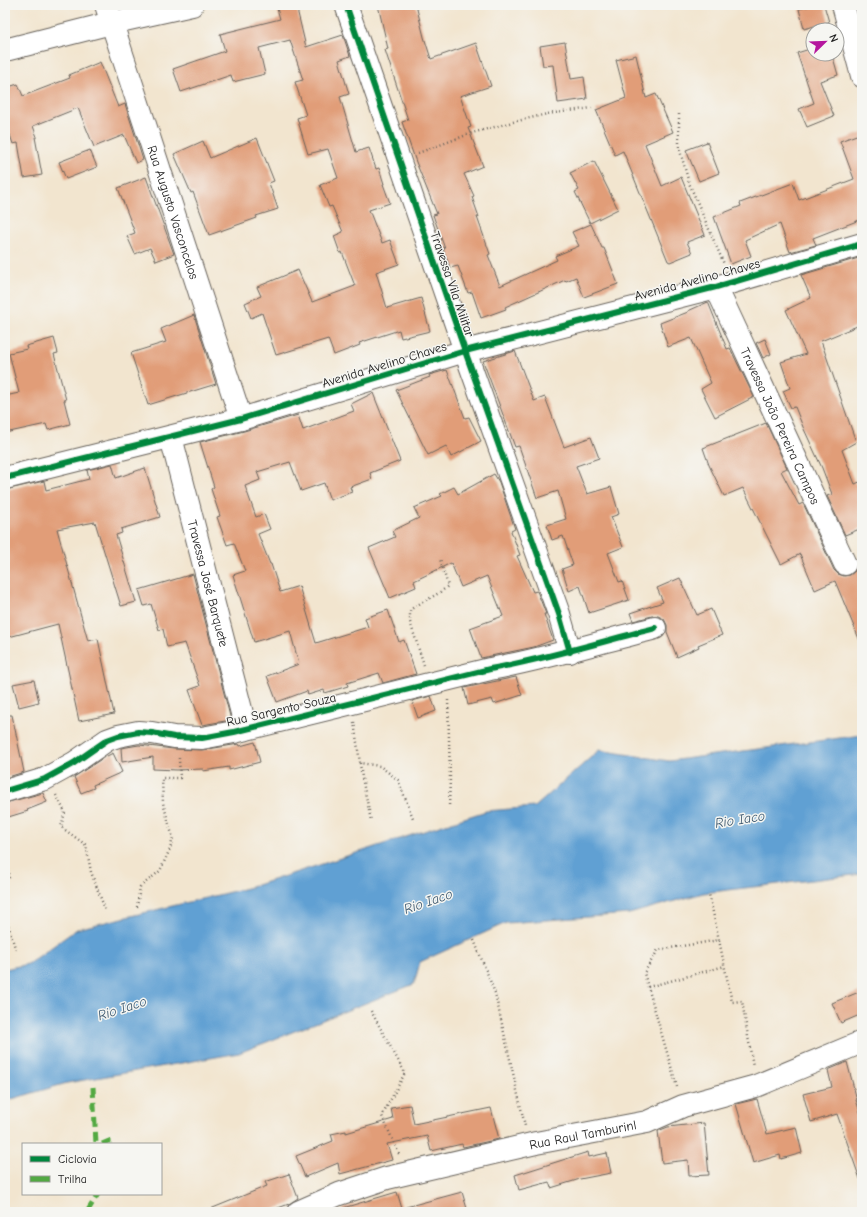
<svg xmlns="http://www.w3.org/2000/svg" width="867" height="1217" font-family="'Comic Neue',sans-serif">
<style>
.water{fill:#61a0d3;stroke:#3e5e78}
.building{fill:#e19d78}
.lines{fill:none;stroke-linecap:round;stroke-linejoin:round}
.street-casing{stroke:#67625b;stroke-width:24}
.path{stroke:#67625b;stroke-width:2.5;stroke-dasharray:1 3;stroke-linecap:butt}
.street{stroke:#fff;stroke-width:22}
.quiet{stroke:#52a943;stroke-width:5;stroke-dasharray:10 5;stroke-linecap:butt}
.cycleway-casing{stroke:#f6f6f2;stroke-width:8}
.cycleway{stroke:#00873e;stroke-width:6}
.labels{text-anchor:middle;stroke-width:3;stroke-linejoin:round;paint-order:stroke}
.street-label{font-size:13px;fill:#1c1c1c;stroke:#f6f6f2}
.water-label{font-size:14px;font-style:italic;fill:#3b576e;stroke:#f6f6f2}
</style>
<rect width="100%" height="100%" fill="#f6f6f2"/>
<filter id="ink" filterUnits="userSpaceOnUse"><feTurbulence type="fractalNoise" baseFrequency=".025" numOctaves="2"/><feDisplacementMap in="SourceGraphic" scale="8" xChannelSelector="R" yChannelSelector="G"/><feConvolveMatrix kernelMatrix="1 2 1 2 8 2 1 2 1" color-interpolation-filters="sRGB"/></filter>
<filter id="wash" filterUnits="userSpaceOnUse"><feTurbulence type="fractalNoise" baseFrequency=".012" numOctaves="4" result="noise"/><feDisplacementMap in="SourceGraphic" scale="16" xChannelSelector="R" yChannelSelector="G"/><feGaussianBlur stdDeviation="0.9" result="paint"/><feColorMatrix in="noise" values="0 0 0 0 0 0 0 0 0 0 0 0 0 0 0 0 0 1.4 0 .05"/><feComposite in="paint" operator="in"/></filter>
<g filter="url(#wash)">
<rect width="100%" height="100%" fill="#f2e5cf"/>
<path class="water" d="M862,735V874L703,893L629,914L506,923L420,962L414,984L239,1053L67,1083L5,1101V969L28,964L77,929L251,887L486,811L535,807L599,750L669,761Z"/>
<g id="blocks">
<g class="building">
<path d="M276,5H296L306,47L343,35L350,56L339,60L349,94L340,97L356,152L369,148L376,169L379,168L384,184H383L390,203L369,210L382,243L390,240L399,264L376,272L387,308L421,298L430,331L401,338L399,330L359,343L360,345L334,355L328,339L276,355L262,313L251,318L245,303L261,296L257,287L298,270L312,302L355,286L342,252L340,253L334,236L343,232L332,206L329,207L320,185L338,178L328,149L308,154L297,118L306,115L295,82L303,80L290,40L259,48L265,74L233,82L231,75L181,92L173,69L225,51L220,34L280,19Z"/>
<path d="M378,5H416L424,37L431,59L476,43L491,86L460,96L471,127L468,128L483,166L464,174L474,196L472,197L479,217H477L490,254L488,255L500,286L557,260L555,256L579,246L572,232L591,224L602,248H604L618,284L584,297L576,277L566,281L565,280L505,307L506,309L481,318L472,292L468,293L458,266L450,268L443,249H445L433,215L437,214L416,162L402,122L408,120L385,50L388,49Z"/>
<path d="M814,5H824L829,22L804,29L799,9Z"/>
<path d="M565,42L571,79L584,77L587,99L558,103L553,65L543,66L540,46Z"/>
<path d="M813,48V54H832L838,75L820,81L834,116L807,127L799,109L814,103L797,53Z"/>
<path d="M636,55L646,98L656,94L673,132L645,144L662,186L681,177L705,235L687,242L692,253L670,262L668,261L623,151L615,155L596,110L626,98L616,60Z"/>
<path d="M100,62L118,107L125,104L143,160L136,163L124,135L94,147L78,108L33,126L37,137H35L42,175L24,178L18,143L13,144L5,120V88L18,84L23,96L70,78L69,75Z"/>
<path d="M862,133V219L813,238L816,245L790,252L780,224L745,240L751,256L731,264L714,217L741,206L740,203L793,183L799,200L854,179L840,141Z"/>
<path d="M257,138L274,181L269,183L278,209L256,216L257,218L209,235L193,192L191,193L174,154L203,141L210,158Z"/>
<path d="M707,142L719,173L699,181L686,150Z"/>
<path d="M90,150L97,167L66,179L59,162Z"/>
<path d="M594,161L618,209L590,223L575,192L579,190L570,173Z"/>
<path d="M146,177L174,254L156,261L150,248L135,254L127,236L135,233L118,188Z"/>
<path d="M862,257V324L821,341L856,442L842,450L855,484L862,481V528L845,535L827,496L832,494L822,468L803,427L795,407L791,408L783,391L790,388L781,362L806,354L786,310L811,298L801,275Z"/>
<path d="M708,302L727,349L730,348L754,397L715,417L701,389L711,383L691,338L668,347L660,323L688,312V311Z"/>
<path d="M194,315L216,384L148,405L131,353L166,342L161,329Z"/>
<path d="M54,338L58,353L54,354L66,400H64L70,424L48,430L46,424L5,433V396L19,393L9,353L27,349L26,346Z"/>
<path d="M765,339L771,354L763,358L756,343Z"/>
<path d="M515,351L534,401L545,397L564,447L591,437L599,458L576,466L587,494L611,487L619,514L611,517L623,547L608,553L619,582L622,581L629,600L589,613L580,586L569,591L562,569L573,565L563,536L552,540L547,525L566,519L558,491L537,498L519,446L515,447L483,361Z"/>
<path d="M447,370L465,418L469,417L481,441L451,457L446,446L428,455L396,390L430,377L429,375Z"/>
<path d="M373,393L400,461L370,473L372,479L350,487L352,492L330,500L324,483L301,491L290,462L257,472L260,480L245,486L256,517L264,514L270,529L258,534L270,564H271L280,592L299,586L316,643L368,627L365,618L388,610L399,642L404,640L416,674L383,683L379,673L347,683L348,686L325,693L324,690L308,695L307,691L277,702L267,676L299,664L290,631L254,642L233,575L245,571L234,543L227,545L217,517L220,516L211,489L214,487L200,442L244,431L298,415L303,430L354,411L351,404Z"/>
<path d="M766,423L787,468L781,471L799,505L803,503L834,570L838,574L844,576L850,575L855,571L857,566L862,564V646L835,581L815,590L800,554L781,564L743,488L724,496L709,465L703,448Z"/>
<path d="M112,464L116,478L145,468L160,517L121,529L122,533L116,535L136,602L121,606L95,522L57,529L88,641L98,639L114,714L79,721L58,624L5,638V490L44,481L46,490L89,479L87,470Z"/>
<path d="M494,474L499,482L515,529L511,531L520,555L517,556L533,592L537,591L546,614H544L553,640L534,647L481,658L470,628L503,616L487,576L461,587L451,563L414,581L416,587L390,598L369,548L395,537L392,531L419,518L414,508L442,496L440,494L454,487L458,494Z"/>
<path d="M193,574L231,720L202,725L189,690L200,686L185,643L167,647L163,629L159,630L151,604L144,606L139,590Z"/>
<path d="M680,578L697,615L711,609L722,635L698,645L699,647L677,657L667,632V625L664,619L658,616H652L633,621L630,613L663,602L657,588Z"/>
<path d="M516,677L522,695L494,704L492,699L468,705L464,688Z"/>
<path d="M34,680L39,702L19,707L13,684Z"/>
<path d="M431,696L436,711L418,718L412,701Z"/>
<path d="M5,715H12L24,772L5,778Z"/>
<path d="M255,742L260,762L229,770V767L203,771V769L177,770L153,769V757L122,762L121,748L139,745L174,749L202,750L239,744L240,746Z"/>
<path d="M113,753L122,772L93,785L94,788L81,793L74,777L103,758Z"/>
<path d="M43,793L47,802L27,810L28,811L5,818V803Z"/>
<path d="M859,992L862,1001V1014L841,1023L832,1003Z"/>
<path d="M847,1062L857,1100H856L862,1118V1178L860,1179L837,1114L811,1122L803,1094L832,1087L828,1070Z"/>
<path d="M757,1099L767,1134L796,1127L802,1153L781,1159L780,1155L753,1163L736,1104Z"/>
<path d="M410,1105L414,1124L491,1108L499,1139L463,1147L462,1144L431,1151L427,1136L387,1144L392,1160L340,1174L338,1163L305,1177L296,1156L333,1141L331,1134L346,1131V1133L393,1119L391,1108Z"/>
<path d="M704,1123L709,1175L689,1176L688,1160L662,1163L658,1131L668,1127Z"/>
<path d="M588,1152L589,1157L607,1153L611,1173L580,1179L551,1188L549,1182L519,1190L515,1175Z"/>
<path d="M289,1174L298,1198L289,1204L267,1212H203L267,1186L265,1182Z"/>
<path d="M397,1192L403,1212H344L343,1208Z"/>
<path d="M462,1192L468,1212H407L406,1207Z"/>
</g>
</g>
</g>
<g filter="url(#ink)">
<use href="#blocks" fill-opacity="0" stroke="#67625b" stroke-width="1"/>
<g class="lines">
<defs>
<g id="street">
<path id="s1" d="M106,5L241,419"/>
<path d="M346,5L465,351L559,614L570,652"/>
<path d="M843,5L862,76"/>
<path d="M5,50L111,23L192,5"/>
<path id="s2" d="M716,287L845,564"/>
<path id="s3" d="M171,437L246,729"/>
<path d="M5,478L241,419L465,351L716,287L862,244"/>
<path d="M5,791L45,779L74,763L107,740L118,736L138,732L152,733L174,737L202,738L234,732L490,669C546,659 600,642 655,628"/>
<path id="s4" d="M298,1212L339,1194L387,1178L536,1143L647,1122L683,1106L756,1086L862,1042"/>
</g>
</defs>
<use href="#street" class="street-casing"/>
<g class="path">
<path d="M679,114V147L689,183L724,264"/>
<path d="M418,153L472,133L513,122L547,114L592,108"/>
<path d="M424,665L410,622V610C422,601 437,596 448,586L440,559"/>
<path d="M448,700L450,778L449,807"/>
<path d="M354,722L360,763L380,766L398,780L413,818"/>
<path d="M360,763C362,783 368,802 371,822"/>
<path d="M56,795L65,812L61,827L86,845L91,872L106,912"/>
<path d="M5,862L10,876L5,883"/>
<path d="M137,907L140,887L160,871L170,849L173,838L163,803L162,778H180L179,758"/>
<path d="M5,914L16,951"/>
<path d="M474,940L495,993L525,1126"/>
<path d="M719,940L732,1002L742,1001L753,1066"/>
<path d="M648,987L725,966"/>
<path d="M371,1011L405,1073L382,1116L399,1154"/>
<path d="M677,1087L644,973L658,950L719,940L709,894"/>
</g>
<use href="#street" class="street"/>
<g class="quiet">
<path d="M93,1087L96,1144"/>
<path d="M102,1144L109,1141V1144"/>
<path d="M87,1212L98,1194"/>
</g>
<defs>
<g id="cycleway">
<path d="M346,5L465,351L559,614L570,652"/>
<path d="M5,478L241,419L465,351L716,287L862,244"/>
<path d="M5,791L45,779L74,763L107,740L118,736L138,732L152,733L174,737L202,738L234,732L490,669C546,659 600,642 655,628"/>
</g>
</defs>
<use href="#cycleway" class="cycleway-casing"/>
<use href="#cycleway" class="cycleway"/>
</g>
</g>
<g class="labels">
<g class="street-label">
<text dy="5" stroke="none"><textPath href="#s1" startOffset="218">Rua Augusto Vasconcelos</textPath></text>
<text transform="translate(697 279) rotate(-15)" y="5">Avenida Avelino Chaves</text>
<text transform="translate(453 284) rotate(71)" y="5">Travessa Vila Militar</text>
<text transform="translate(384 364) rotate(-17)" y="5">Avenida Avelino Chaves</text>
<text dy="5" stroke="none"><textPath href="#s2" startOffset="153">Travessa João Pereira Campos</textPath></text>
<text dy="5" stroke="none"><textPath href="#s3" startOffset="151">Travessa José Barquete</textPath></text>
<text transform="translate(281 709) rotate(-13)" y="5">Rua Sargento Souza</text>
<text dy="5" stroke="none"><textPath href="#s4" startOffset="296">Rua Raul Tamburinl</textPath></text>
</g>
<g class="water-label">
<text transform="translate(740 819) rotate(-9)" y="5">Rio Iaco</text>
<text transform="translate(428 901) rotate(-19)" y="5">Rio Iaco</text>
<text transform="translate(122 1008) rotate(-18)" y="5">Rio Iaco</text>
</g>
</g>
<rect width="867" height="1217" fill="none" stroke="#f6f6f2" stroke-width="20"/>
<rect x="22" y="1143" width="140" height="52" fill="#f6f6f2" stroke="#9f9f9c"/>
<rect x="30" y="1156" width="20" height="6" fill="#00873e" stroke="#9f9f9c"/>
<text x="58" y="1163" font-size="12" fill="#1c1c1c">Ciclovia</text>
<rect x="30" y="1176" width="20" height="6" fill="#52a943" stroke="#9f9f9c"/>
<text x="58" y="1183" font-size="12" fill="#1c1c1c">Trilha</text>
<g transform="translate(825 42) rotate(67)"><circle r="19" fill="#f6f6f2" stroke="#9f9f9c"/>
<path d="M0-3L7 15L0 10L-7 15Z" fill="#b5179e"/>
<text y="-6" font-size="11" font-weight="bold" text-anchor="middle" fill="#1c1c1c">N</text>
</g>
</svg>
